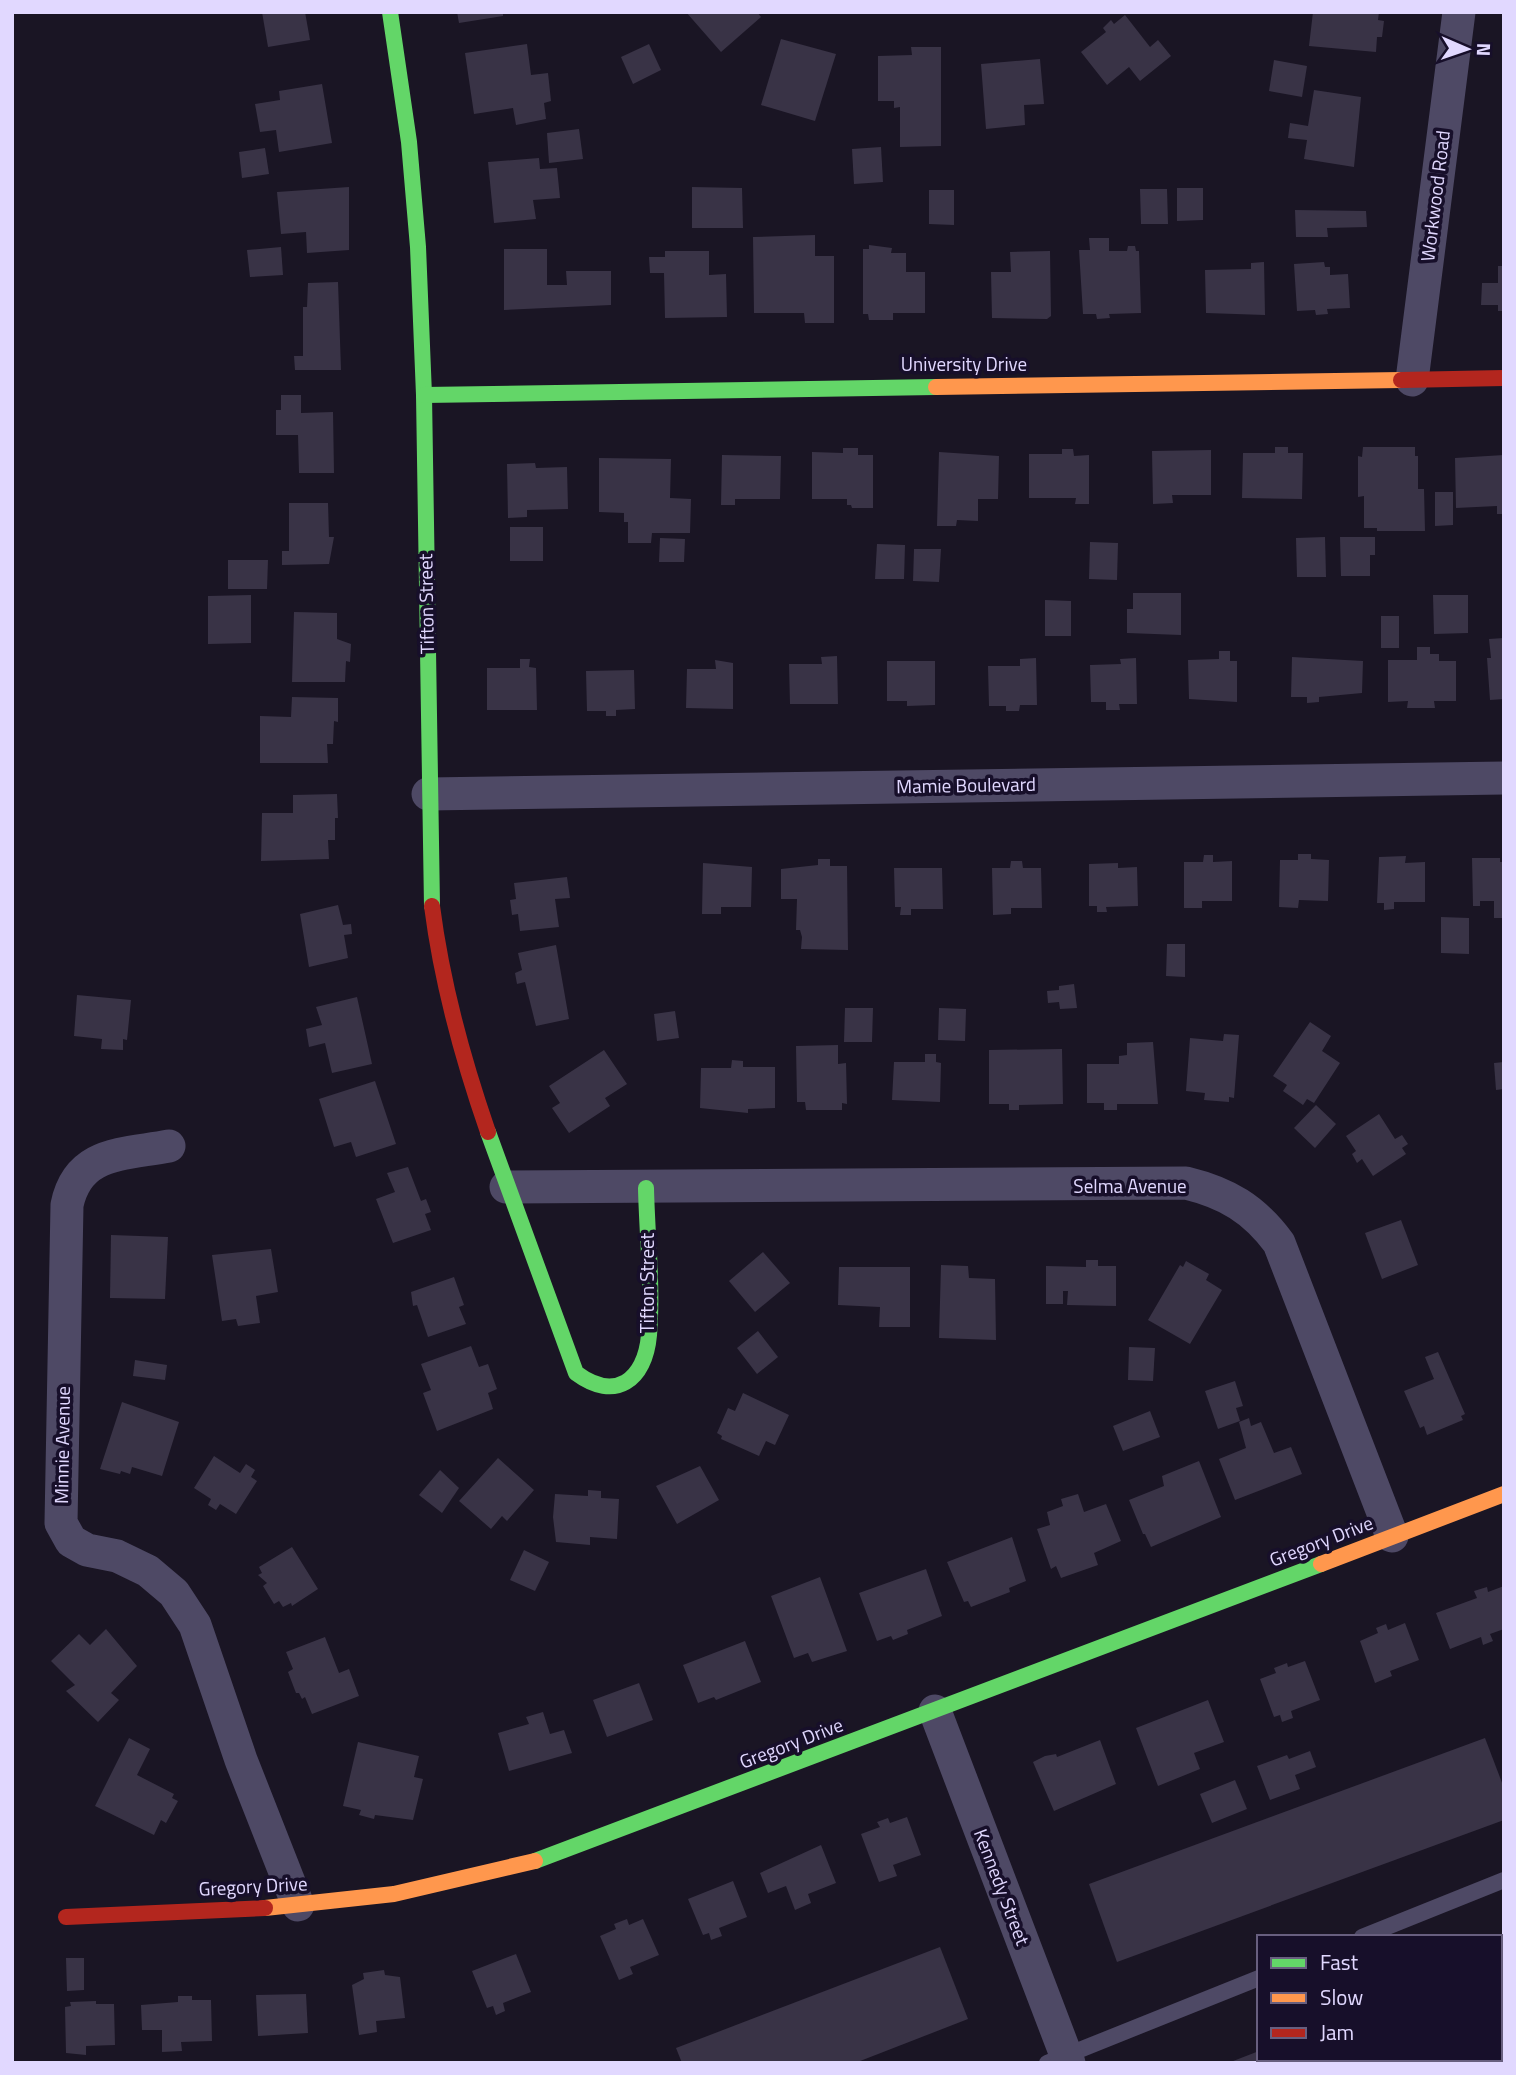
<svg xmlns="http://www.w3.org/2000/svg" width="1516" height="2075" font-family="'Titillium Web',sans-serif">
<style>
.building{fill:#393346}
.lines{fill:none;stroke-linecap:round;stroke-linejoin:round}
.lane{stroke:#4e4965;stroke-width:16}
.street{stroke:#4e4965;stroke-width:33}
.fast{stroke:#63d668;stroke-width:16}
.slow{stroke:#ff974d;stroke-width:16}
.jam{stroke:#b3261e;stroke-width:16}
.labels{text-anchor:middle;stroke-width:7;stroke-linejoin:round;paint-order:stroke}
.street-label{font-size:19px;fill:#e1d8ff;stroke:#170f2a}
</style>
<rect width="100%" height="100%" fill="#1a1524"/>
<g class="building">
<path d="M262,12H305L310,40L268,47Z"/>
<path d="M457,12H503V16L459,23Z"/>
<path d="M686,12H757L761,17L721,52Z"/>
<path d="M1313,12H1379L1378,20L1384,21L1382,37H1377L1376,52L1309,46Z"/>
<path d="M1125,15L1150,47L1158,40L1171,56L1140,81L1129,67L1107,85L1081,52L1106,32L1103,28L1111,20L1114,24Z"/>
<path d="M781,39L836,54L815,121L761,105Z"/>
<path d="M527,44L531,75L548,73L551,101L544,103L546,119L516,125L513,108L474,114L465,53Z"/>
<path d="M649,44L661,70L633,84L621,57Z"/>
<path d="M911,47H941V146L900,147V107L894,108V101H878V56L912,55Z"/>
<path d="M1040,59L1044,104L1024,105L1025,125L986,129L981,64Z"/>
<path d="M1274,60L1307,66L1302,97L1269,91Z"/>
<path d="M322,84L332,143L279,152L276,130L260,132L255,104L280,100L279,91Z"/>
<path d="M1314,90L1361,97L1354,167L1304,159L1307,140L1288,138L1290,123L1308,126Z"/>
<path d="M579,129L583,159L549,163L547,133Z"/>
<path d="M881,147L883,182L854,184L852,149Z"/>
<path d="M265,148L269,174L242,178L239,152Z"/>
<path d="M539,158L540,169L557,168L560,198L533,200L536,219L494,223L488,162Z"/>
<path d="M349,187V250L307,253L306,232L281,234L277,192Z"/>
<path d="M692,187L742,188L743,228H692Z"/>
<path d="M1177,188H1203V220L1177,221Z"/>
<path d="M1140,189H1167L1168,224H1141Z"/>
<path d="M929,190H954V225L929,224Z"/>
<path d="M1295,210L1366,211L1367,227L1327,228L1328,237H1296Z"/>
<path d="M815,235V256H834V323H805L804,313H754L753,237Z"/>
<path d="M1089,238H1109V251H1127L1128,246H1135L1136,251H1139L1141,313L1109,314L1110,318L1097,319L1096,314H1083L1079,250H1090Z"/>
<path d="M869,245L892,248L891,253H906V272H925V313H893V320H869L868,314H863V249H869Z"/>
<path d="M281,247L283,275L250,277L247,250Z"/>
<path d="M504,249H547V285H567L566,271H611V305L504,310Z"/>
<path d="M665,251H709V275L726,274L727,317L665,318L664,273H650L649,257H665Z"/>
<path d="M1050,251L1051,316L1047,319L992,318L991,272H1011L1010,252Z"/>
<path d="M1264,262L1265,315L1206,313L1205,270L1251,269V263Z"/>
<path d="M1324,262L1325,267H1330V275L1348,274L1350,308L1327,309L1328,314L1316,315L1315,310L1297,311L1294,264Z"/>
<path d="M1498,266H1504V311H1498V305H1481L1482,283H1498Z"/>
<path d="M338,282L341,370H295L294,356H303V307H307L308,283Z"/>
<path d="M281,395H301V413L333,412L334,473H299L298,435H276V410H281Z"/>
<path d="M1275,447H1288V453H1303L1302,499L1242,498L1243,453H1275Z"/>
<path d="M1363,447H1415V456H1418V489H1424L1425,531H1377V528H1364V496L1358,497V456L1362,457Z"/>
<path d="M843,448H858V455H873V508H852L851,505H847V499H812V452L843,453Z"/>
<path d="M1062,449H1073L1074,456L1089,455V504H1075L1076,498H1029V454H1062Z"/>
<path d="M1211,450V495H1172L1173,503L1153,504L1152,451Z"/>
<path d="M939,452L999,456L998,499H978V521L957,520L956,526H937Z"/>
<path d="M722,455L781,456L780,499H735V505H721Z"/>
<path d="M1504,455V514H1497V506L1456,508L1455,458Z"/>
<path d="M599,458L671,459L670,498L691,499L690,533H652L651,543H628V522H624V513L599,512Z"/>
<path d="M535,463L536,468L567,467L568,509L527,510V517L508,518L507,464Z"/>
<path d="M1435,492H1453V525L1435,526Z"/>
<path d="M289,503H328L329,537H334L329,564L282,565V551H289Z"/>
<rect x="510" y="527" width="33" height="34"/>
<path d="M1325,537L1326,577H1297L1296,538Z"/>
<path d="M1340,537H1375V555H1370V576H1341Z"/>
<path d="M660,538L685,539L684,562H659Z"/>
<path d="M1090,542L1118,543L1117,580L1089,579Z"/>
<path d="M877,544L905,545L904,579H875Z"/>
<path d="M914,549H941L939,582L913,581Z"/>
<path d="M228,560H268L267,589H228Z"/>
<path d="M1133,593H1181V635L1127,633V609H1133Z"/>
<path d="M251,595V643L208,644V596Z"/>
<path d="M1433,595H1468V633L1434,634Z"/>
<path d="M1045,600L1071,601V636H1045Z"/>
<path d="M294,612L337,613V639L351,644L350,662L346,661L345,682H292Z"/>
<rect x="1381" y="616" width="18" height="32"/>
<path d="M1504,638V699L1490,700L1487,658H1491L1489,639Z"/>
<path d="M1417,647H1430V654H1439V661H1456V701H1434L1435,708H1407L1408,701L1388,702V660H1417Z"/>
<path d="M1219,651H1230V661H1237V702L1189,699L1188,660L1219,659Z"/>
<path d="M837,656L838,704H790L789,664H822L821,657Z"/>
<path d="M1292,657L1363,661L1362,693L1319,697V702L1307,703V697H1291Z"/>
<path d="M1036,658L1037,705H1020L1019,711H1006V706H989L988,666H1020V659Z"/>
<path d="M1136,658L1137,704H1119L1120,710H1106V702H1091L1090,665L1121,664L1120,659Z"/>
<path d="M520,659H530L529,667L536,668L537,710H487V668H520Z"/>
<path d="M715,660L733,663V709L686,708L687,669H716Z"/>
<path d="M887,661H935V705L907,706V701H887Z"/>
<path d="M634,670L635,709L616,710V716H606V711H587L586,671Z"/>
<path d="M292,697L338,698V722L334,721L333,744H327L328,763H260V716L291,717Z"/>
<path d="M337,794L338,818H335V840H328L329,859L261,861L262,813H293V795Z"/>
<path d="M1298,854H1311V859L1329,860L1328,901L1299,900L1298,908L1279,907L1280,860H1298Z"/>
<path d="M1204,855H1213V862L1232,861V901H1202V908H1184V862H1203Z"/>
<path d="M1406,856L1405,863L1425,862V902H1394V909L1384,910V903H1377L1379,857Z"/>
<path d="M1472,858H1500V862H1504V918H1494V901H1480V906H1473Z"/>
<path d="M818,859H830V866H847L848,950L801,949L802,937L800,930H796L797,899H781V869L818,865Z"/>
<path d="M1011,861H1022L1023,868H1041L1042,908H1011V914L993,915L992,868H1010Z"/>
<path d="M703,863L752,867L751,907H721V914H702Z"/>
<path d="M1118,863V868L1137,867L1138,906L1106,907L1107,912H1097V906H1089V864Z"/>
<path d="M894,868H942L943,909H911V915H900L901,907H895Z"/>
<path d="M567,877L570,898L555,899L559,927L520,931L518,914L512,915L510,900L516,899L514,883Z"/>
<path d="M338,905L343,925L351,924L352,934L344,935L348,958L309,967L300,914Z"/>
<path d="M1441,917L1469,918V954L1441,953Z"/>
<path d="M1167,944H1185V977L1166,976Z"/>
<path d="M556,945L569,1019L536,1026L525,982L517,984L515,973L522,970L518,953Z"/>
<path d="M1074,984L1077,1008L1060,1009L1059,1002L1048,1003L1047,991L1059,990V986Z"/>
<path d="M77,995L131,1000L127,1040L123,1039V1050L101,1049L102,1039L74,1036Z"/>
<path d="M357,997L372,1064L332,1073L325,1043L309,1047L306,1029L322,1025L316,1007Z"/>
<path d="M845,1008H873L872,1042H844Z"/>
<path d="M939,1008L966,1009L965,1041L938,1040Z"/>
<path d="M675,1011L679,1038L657,1041L654,1014Z"/>
<path d="M1310,1022L1331,1036L1322,1051L1340,1063L1314,1103L1307,1099L1303,1105L1283,1091L1287,1085L1273,1076Z"/>
<path d="M1224,1034L1239,1035L1234,1098L1229,1097V1102L1204,1100L1205,1093L1186,1091L1190,1038L1223,1041Z"/>
<path d="M1153,1042L1158,1104H1117V1110H1104V1103H1087V1064H1119V1056L1127,1055V1043Z"/>
<path d="M838,1045V1064L846,1063L847,1104L842,1103V1110H806L805,1102H797L796,1046Z"/>
<path d="M1062,1049L1063,1104L1019,1105V1110H1009V1104H989V1050Z"/>
<path d="M604,1050L627,1084L605,1098L610,1106L569,1133L552,1108L560,1103L549,1086Z"/>
<path d="M925,1054H936V1062L941,1063L940,1102L892,1100L894,1062H925Z"/>
<path d="M732,1060L743,1061V1067H775V1108L748,1109V1113L700,1108L701,1068H731Z"/>
<path d="M1504,1062V1089L1496,1090L1494,1063Z"/>
<path d="M375,1081L396,1144L356,1157L351,1142L334,1147L319,1099Z"/>
<path d="M1316,1105L1336,1124L1315,1148L1294,1128Z"/>
<path d="M1379,1114L1395,1139L1402,1135L1408,1144L1402,1148L1406,1154L1373,1176L1362,1159L1357,1163L1352,1154L1356,1151L1346,1136Z"/>
<path d="M408,1167L421,1201L426,1199L431,1212L425,1214L431,1230L393,1243L376,1199L395,1192L387,1173Z"/>
<path d="M1401,1220L1418,1265L1382,1279L1365,1233Z"/>
<path d="M111,1235L168,1237L165,1299L110,1298Z"/>
<path d="M271,1249L278,1292L256,1296L260,1323L238,1326L236,1319L222,1321L212,1255Z"/>
<path d="M763,1252L790,1283L755,1312L729,1281Z"/>
<path d="M1086,1260H1098V1266H1116V1306L1067,1305L1068,1291H1063V1304H1046V1266L1086,1267Z"/>
<path d="M1186,1261L1209,1274L1206,1280L1222,1290L1190,1344L1148,1320L1180,1265L1183,1267Z"/>
<path d="M941,1265L968,1266L969,1278L995,1279L996,1340L939,1338Z"/>
<path d="M839,1267H910V1327H879L880,1307L838,1305Z"/>
<path d="M454,1277L464,1305L459,1307L466,1324L428,1337L417,1305L413,1306L411,1292Z"/>
<path d="M758,1331L778,1357L757,1374L737,1348Z"/>
<path d="M471,1346L479,1367L488,1364L497,1389L488,1393L493,1409L437,1431L423,1393L431,1390L421,1364Z"/>
<path d="M1129,1347L1155,1348L1153,1381L1128,1380Z"/>
<path d="M1438,1352L1465,1414L1461,1416L1463,1420L1427,1435L1424,1426L1420,1428L1404,1391L1434,1379L1425,1357Z"/>
<path d="M135,1360L167,1365L165,1380L133,1376Z"/>
<path d="M1235,1381L1243,1406L1236,1408L1240,1421L1218,1429L1205,1391Z"/>
<path d="M743,1393L789,1415L775,1445L766,1441L759,1456L721,1439L722,1436L717,1433L728,1408L735,1411Z"/>
<path d="M122,1402L179,1422L162,1476L132,1467L130,1474L121,1471L120,1474L100,1469Z"/>
<path d="M1150,1411L1160,1437L1123,1451L1113,1426Z"/>
<path d="M1249,1418L1251,1426L1261,1422L1274,1453L1291,1447L1302,1474L1235,1500L1219,1459L1246,1448L1239,1422Z"/>
<path d="M214,1456L240,1473L246,1464L255,1470L251,1477L257,1481L236,1514L220,1504L216,1510L208,1505L211,1499L194,1488Z"/>
<path d="M498,1458L534,1490L507,1521L502,1516L491,1529L459,1501Z"/>
<path d="M1199,1461L1221,1517L1151,1547L1145,1534H1143L1129,1500L1164,1486L1162,1476Z"/>
<path d="M700,1466L719,1500L677,1524L656,1486Z"/>
<path d="M440,1470L459,1488L442,1513L419,1495Z"/>
<path d="M588,1490L601,1491V1498L619,1499L617,1539L590,1537V1545L556,1542L553,1517L555,1494L588,1496Z"/>
<path d="M1078,1494L1084,1512L1106,1504L1121,1541L1094,1553L1098,1565L1061,1578L1056,1566L1051,1569L1037,1529L1050,1525L1047,1512L1063,1506L1061,1499Z"/>
<path d="M1012,1537L1026,1581L1009,1588L1010,1592L971,1607L968,1601L964,1602L947,1562Z"/>
<path d="M292,1547L318,1589L292,1606L291,1603L283,1607L279,1601L274,1604L263,1586L267,1583L258,1575L262,1573L259,1567Z"/>
<path d="M524,1550L549,1562L535,1591L510,1580Z"/>
<path d="M926,1569L942,1616L907,1630L908,1634L893,1640L891,1636L877,1641L859,1593Z"/>
<path d="M820,1577L847,1651L812,1662L808,1653L794,1658L771,1596Z"/>
<path d="M1504,1586V1629L1490,1634L1493,1641L1483,1645L1481,1637L1450,1649L1436,1613L1477,1598L1474,1591L1487,1587L1488,1592Z"/>
<path d="M1405,1623L1419,1660L1390,1671L1392,1676L1375,1683L1360,1641L1378,1633L1376,1628L1386,1624L1388,1630Z"/>
<path d="M106,1629L137,1666L111,1693L119,1700L98,1722L66,1691L75,1685L51,1661L79,1634L90,1645Z"/>
<path d="M325,1637L339,1673L349,1669L359,1696L312,1714L305,1697L302,1699L299,1693H296L288,1672L293,1669L286,1652Z"/>
<path d="M745,1641L761,1682L716,1700L714,1697L698,1703L683,1665Z"/>
<path d="M1305,1661L1320,1700L1291,1711L1293,1718L1282,1722L1280,1715L1274,1717L1260,1679L1276,1673L1274,1668L1287,1663L1288,1667Z"/>
<path d="M639,1683L653,1720L607,1737L593,1700Z"/>
<path d="M1208,1700L1224,1742L1194,1753L1200,1769L1158,1786L1136,1728Z"/>
<path d="M543,1712L550,1734L564,1730L572,1753L509,1771L498,1733L529,1724L526,1717Z"/>
<path d="M129,1738L150,1749L137,1775L174,1794L172,1798L178,1801L166,1823L161,1820L154,1835L95,1806Z"/>
<path d="M1485,1738L1504,1788V1820L1117,1962L1089,1884Z"/>
<path d="M1100,1740L1116,1784L1054,1811L1033,1762L1045,1756L1056,1754L1057,1757Z"/>
<path d="M358,1742L419,1756L414,1777L423,1779L413,1820L375,1815L374,1819L359,1815L361,1810L343,1806Z"/>
<path d="M1310,1751L1316,1767L1295,1775L1300,1789L1270,1800L1257,1766L1287,1755L1289,1759Z"/>
<path d="M1235,1780L1247,1809L1212,1823L1200,1794Z"/>
<path d="M907,1817L921,1855L893,1865L897,1876L879,1882L861,1834L880,1827L877,1822L888,1818L890,1823Z"/>
<path d="M821,1845L836,1883L808,1894L811,1903L795,1910L786,1886L768,1893L760,1873Z"/>
<path d="M733,1881L747,1917L719,1928L722,1936L711,1940L709,1933L703,1935L688,1899Z"/>
<path d="M627,1919L629,1925L643,1919L659,1955L630,1967L633,1974L619,1980L600,1936L616,1929L614,1924Z"/>
<path d="M940,1947L968,2019L855,2063H682L676,2048Z"/>
<path d="M516,1954L531,1992L503,2003L505,2011L496,2015L493,2006L487,2008L472,1971Z"/>
<path d="M66,1958H84V1990L67,1991Z"/>
<path d="M384,1970L385,1975L400,1977L405,2018L376,2021L377,2032L359,2035L352,1985L364,1979L363,1973Z"/>
<path d="M306,1994L308,2033L258,2036L256,1995Z"/>
<path d="M178,1996H192V2000H211L212,2041L181,2042L182,2051L162,2052V2030H142L141,2005L178,2002Z"/>
<path d="M1500,1998L1504,2007V2040L1500,2041Z"/>
<path d="M96,2001V2004H114L115,2045L86,2046V2055L66,2053L65,2007L71,2006L70,2002Z"/>
<path d="M1259,2051V2059H1453L1444,2063H1228Z"/>
</g>
<g class="lines">
<g class="lane">
<path d="M1362,1937L1504,1880"/>
<path d="M1047,2063L1259,1978"/>
</g>
<g class="street">
<path d="M1412,380L1459,12"/>
<path d="M428,794L1504,778"/>
<path d="M169,1146C123,1155 78,1151 67,1205L61,1523L71,1541L87,1550L117,1556L148,1571L174,1593L195,1625L241,1760L298,1905"/>
<path d="M506,1187L1186,1183C1227,1193 1254,1209 1279,1243L1392,1536"/>
<path d="M935,1711L1069,2063"/>
</g>
<g class="fast">
<path d="M390,12L409,142L418,247L424,395L432,906"/>
<path d="M424,395L936,387"/>
<path d="M488,1132L576,1373C615,1402 645,1381 649,1335C653,1287 647,1236 646,1188"/>
<path d="M535,1861L1321,1564"/>
</g>
<g class="slow">
<path d="M936,387L1401,380"/>
<path d="M1321,1564L1504,1494"/>
<path d="M265,1908L394,1894L535,1861"/>
</g>
<g class="jam">
<path d="M1401,380L1504,378"/>
<path d="M432,906C442,984 462,1057 488,1132"/>
<path d="M66,1917L265,1908"/>
</g>
</g>
<g class="labels">
<g class="street-label">
<text transform="translate(1435 196) rotate(-83)" y="7">Workwood Road</text>
<text x="964" y="371">University Drive</text>
<text transform="translate(426 604) rotate(-91)" y="7">Tifton Street</text>
<text transform="translate(966 785) rotate(-1)" y="7">Mamie Boulevard</text>
<text x="1130" y="1193">Selma Avenue</text>
<text transform="translate(647 1283) rotate(-90)" y="7">Tifton Street</text>
<text transform="translate(62 1445) rotate(-89)" y="7">Minnie Avenue</text>
<text transform="translate(1321 1541) rotate(-21)" y="7">Gregory Drive</text>
<text transform="translate(791 1743) rotate(-21)" y="7">Gregory Drive</text>
<text transform="translate(253 1886) rotate(-3)" y="7">Gregory Drive</text>
<text transform="translate(1002 1887) rotate(69)" y="7">Kennedy Street</text>
</g>
</g>
<rect width="1516" height="2075" fill="none" stroke="#e1d8ff" stroke-width="28"/>
<rect x="1257" y="1935" width="245" height="126" fill="#170f2a" stroke="#685f7f" stroke-width="2"/>
<rect x="1271" y="1958" width="35" height="10" fill="#63d668" stroke="#685f7f" stroke-width="2"/>
<text x="1320" y="1970" font-size="21" fill="#e1d8ff">Fast</text>
<rect x="1271" y="1993" width="35" height="10" fill="#ff974d" stroke="#685f7f" stroke-width="2"/>
<text x="1320" y="2005" font-size="21" fill="#e1d8ff">Slow</text>
<rect x="1271" y="2028" width="35" height="10" fill="#b3261e" stroke="#685f7f" stroke-width="2"/>
<text x="1320" y="2040" font-size="21" fill="#e1d8ff">Jam</text>
<g transform="translate(1467 49) rotate(92)" stroke="#170f2a" stroke-width="5" paint-order="stroke">
<path d="M0-5L12 26L0 18L-12 26Z" fill="#e1d8ff"/>
<text y="-10" font-size="19" font-weight="bold" text-anchor="middle" fill="#e1d8ff">N</text>
</g>
</svg>
